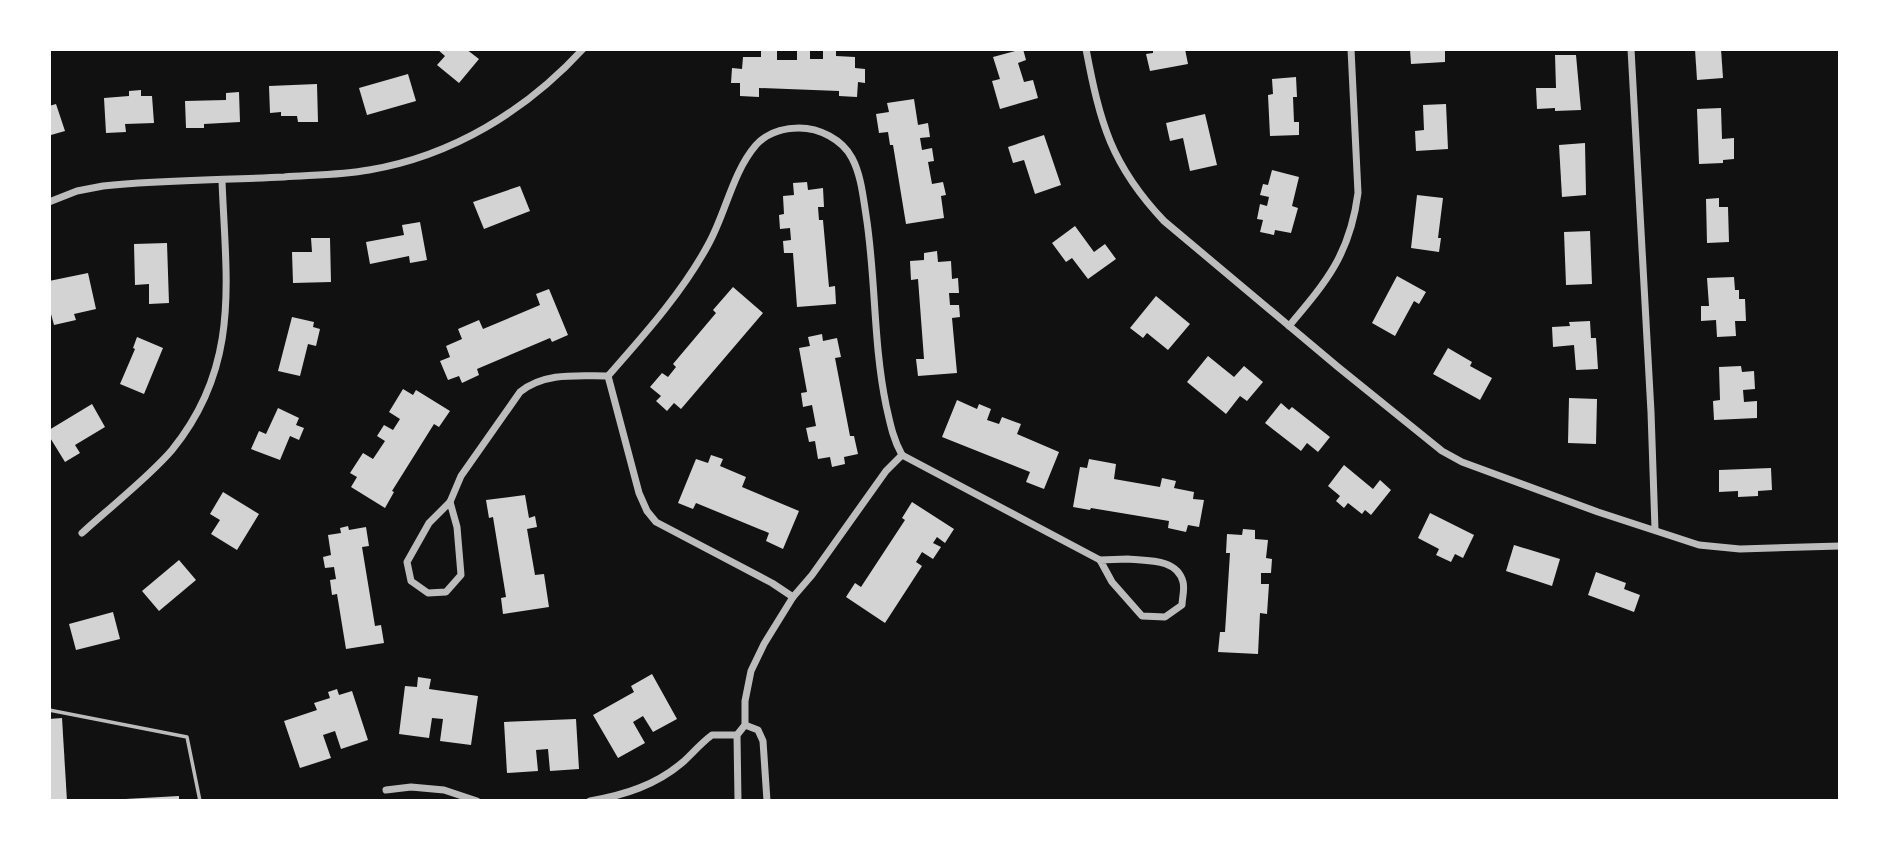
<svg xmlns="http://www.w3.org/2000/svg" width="1889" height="850" font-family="Karla,sans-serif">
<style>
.building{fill:#d3d3d3}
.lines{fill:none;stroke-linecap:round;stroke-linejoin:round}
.service{stroke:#bcbcbc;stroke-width:3.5}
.minor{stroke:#bcbcbc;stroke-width:7}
</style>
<rect width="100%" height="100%" fill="#111"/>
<g class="building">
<path d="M437,49H466L479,59L459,83L437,65L445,56Z"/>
<path d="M1023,49L1026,60L1018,63L1024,82L1033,80L1038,98L1000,109L992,81L1000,79L993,57Z"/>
<path d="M1153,49H1185L1188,64L1150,71L1146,54L1153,53Z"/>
<path d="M1410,49H1445V62L1411,64Z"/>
<path d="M1695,49H1721L1723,78L1697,80Z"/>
<path d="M761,50H777V60H797V50L810,51V59H823V50H836V56L855,57V68L865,69V83L858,82L857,97L839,96V91L759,88V97L740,96V83H731L732,68L742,69L743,57H761Z"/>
<path d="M1555,55H1576L1581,110L1555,111V108L1537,109L1536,88H1556Z"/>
<path d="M408,74L416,101L367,115L359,88Z"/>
<path d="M1296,77L1297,97H1293L1294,122H1299V135L1270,136L1268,95L1273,94L1272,79Z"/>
<path d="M317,84L318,122H298L297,116H281V112L270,113L269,86Z"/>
<path d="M141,90V96H152L154,123L125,124L126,132L106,133L104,98L129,96V91Z"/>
<path d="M239,92L240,122L204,124V128H186L185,101L226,100V93Z"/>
<path d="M914,99L918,125L928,123L930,137L920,138L922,150L932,148L934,161L928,162L932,184L943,182L946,195L941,196L944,218L906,224L893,145H890L888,132L879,133L876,114L889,112L887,103Z"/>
<path d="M56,104L65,131L51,135L49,106Z"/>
<path d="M1446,104L1448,149L1416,151L1415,131L1424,130L1423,105Z"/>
<path d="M1721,108L1722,139L1734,138V159L1723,160V163L1699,164L1697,109Z"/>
<path d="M1205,114L1217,165L1190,171L1183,138L1170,141L1166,123Z"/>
<path d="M1044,135L1061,185L1035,194L1024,160L1013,163L1008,147Z"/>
<path d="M1585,143L1586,195L1562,197L1559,145Z"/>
<path d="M1272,170L1299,177L1292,206L1298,208L1291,233L1275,230L1274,235L1260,232L1263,220L1257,219L1260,204L1267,206L1269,197L1260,195L1263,184L1268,185Z"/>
<path d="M807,182L808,190L823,188L824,207H818L819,220H823L829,287L835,286L836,304L797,307L793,253H784L783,241L791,240L790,228L780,229L779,215L784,214L783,196L794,195L793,183Z"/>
<path d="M520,186L530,211L484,229L473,202Z"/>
<path d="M1417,195L1443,198L1438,238H1441L1439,252L1411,248Z"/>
<path d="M1719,198V207H1728L1729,242L1707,243L1706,199Z"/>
<path d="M420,222L427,260L410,263L409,256L370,264L366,242L404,235L402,225Z"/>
<path d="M1075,226L1094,252L1105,244L1116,259L1088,279L1072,258L1066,262L1052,243Z"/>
<path d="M1590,231L1592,284L1566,285L1564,232Z"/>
<path d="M311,238H330L331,282L293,283L292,252H312Z"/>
<path d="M167,243L169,303L149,304V284L135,285L134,244Z"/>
<path d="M937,251L938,262L951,261L952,279L958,278L959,293H949L950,305H959L960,317L952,318L957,373L918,376L916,359H924L918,279L911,280L910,261L924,260V253Z"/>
<path d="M88,273L96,309L74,314L76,320L54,325L51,314H49V281Z"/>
<path d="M1397,276L1426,292L1419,304L1414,301L1395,336L1372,323Z"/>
<path d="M1734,277L1735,290H1739V299H1745L1746,321H1735L1736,336L1717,337L1716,320L1701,321V306H1709L1707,278Z"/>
<path d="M733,287L763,313L681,409L674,403L667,411L656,401L661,396L650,387L662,373L668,377L676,367L673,364L716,313L713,310Z"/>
<path d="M549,289L568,335L552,342L550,338L477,369L479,375L462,383L459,376L448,380L440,361L450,357L446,346L462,339L458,329L479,320L483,329L540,305L536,294Z"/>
<path d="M1156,296L1190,324L1168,350L1147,333L1143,338L1130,328Z"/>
<path d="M292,317L314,322L313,327L320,329L316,346L308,344L300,376L278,371Z"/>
<path d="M1590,321L1591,338H1596L1598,369L1576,370L1574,345L1553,347L1552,327L1570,326L1569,322Z"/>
<path d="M822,334L823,341L837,338L841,357L835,358L850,436H854L858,454L844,457L845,464L832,467L830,457L818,459L815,441L809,442L806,428L816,426L812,405L803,407L801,393L807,392L799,348L810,346L808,337Z"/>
<path d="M137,337L163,348L144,394L120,384L135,349L133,348Z"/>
<path d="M1448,348L1472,362L1470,366L1492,378L1480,400L1433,374Z"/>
<path d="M1208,356L1234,377L1244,366L1263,382L1247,401L1240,396L1226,414L1187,382Z"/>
<path d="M1741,366L1742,372L1754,371L1755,389L1743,390L1744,402L1757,401V418L1714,420L1713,401L1720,400L1719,367Z"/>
<path d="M403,389L413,395L416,390L450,411L439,427L434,424L392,491L394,492L385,508L351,487L357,477L350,473L363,453L373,459L385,441L377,436L384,425L393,430L400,419L389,412Z"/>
<path d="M1569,398L1597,399L1596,444L1568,443Z"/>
<path d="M957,400L977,409L979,404L991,409L987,420L999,424L1002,417L1021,424L1017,434L1059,452L1044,489L1026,482L1030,472L942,437Z"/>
<path d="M1281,403L1289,410L1292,407L1330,437L1318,452L1307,443L1301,451L1265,423Z"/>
<path d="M92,404L105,427L75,445L80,453L65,462L49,436V430Z"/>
<path d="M278,408L299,418L296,425L304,428L299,440L290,436L280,460L251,449L259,431L266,434Z"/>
<path d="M711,455L723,459L720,466L746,477L742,487L799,511L783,549L766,541L769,533L696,503L693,509L678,503L696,459L708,463Z"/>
<path d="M1089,459L1116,464L1114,479L1160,487L1162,478L1176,481L1174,488L1194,492L1193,499L1204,500L1199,527L1188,525L1186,532L1168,528L1169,521L1091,508L1090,510L1073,507L1080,467L1087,468Z"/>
<path d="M1344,465L1373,489L1380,480L1391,490L1371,515L1365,510L1362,514L1348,503L1344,508L1336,501L1340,496L1328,486Z"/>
<path d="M1771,468L1772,490L1758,491V496L1738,497V491L1719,492V470Z"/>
<path d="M223,492L259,514L237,550L211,534L220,520L210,514Z"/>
<path d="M525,495L529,518L535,516L537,527L527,529L535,575L544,574L549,607L503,614L501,598L506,597L493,517L489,518L486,500Z"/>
<path d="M912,502L954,529L945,543L937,537L933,543L941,547L933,559L922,552L916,562L922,566L885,623L846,597L855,583L861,587L905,520L902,518Z"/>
<path d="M1430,513L1474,535L1463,558L1455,554L1451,562L1436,555L1439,549L1418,538Z"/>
<path d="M348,526L349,530L366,527L369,546L362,547L375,626L381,625L384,643L346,649L337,594L332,595L330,580L336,579L334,567L325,568L323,557L331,555L328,535L341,533L340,528Z"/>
<path d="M1243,529L1255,530V539L1268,540L1266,558L1272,559L1271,573H1261V584H1269L1267,614L1260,613L1258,654L1218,652L1220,632H1225L1230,553H1226L1227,534L1242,535Z"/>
<path d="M1514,545L1560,559L1552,586L1506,571Z"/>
<path d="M179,560L196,580L159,611L142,591Z"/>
<path d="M1596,572L1626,583L1624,589L1640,595L1634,612L1588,595Z"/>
<path d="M113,612L120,639L76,650L69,624Z"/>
<path d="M652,674L677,719L653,732L643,716L633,722L645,743L618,758L593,715L634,692L631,686Z"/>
<path d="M418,677L431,679L429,689L478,696L471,745L440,741L443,719L432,718L429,738L399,734L405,686L417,687Z"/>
<path d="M337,689L339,695L352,691L368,740L341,749L335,731L323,735L331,758L300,768L284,721L317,710L314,703L330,698L328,692Z"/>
<path d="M62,718L67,801H49V719Z"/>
<path d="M576,719L579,769L550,771L548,749L536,750L538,771L507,773L504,722Z"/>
<path d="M179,796V801H125V799Z"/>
</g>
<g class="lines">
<path class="service" d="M49,710L187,737L200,801"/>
<g class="minor">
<path d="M1086,49C1100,123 1111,165 1164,221L1338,367L1442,451L1462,462L1598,512L1699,545L1740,549L1840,546"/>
<path d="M1631,49L1651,412L1655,529"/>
<path d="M49,202L77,191L103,186C162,180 223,180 284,177C312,175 341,175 369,170C452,156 526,111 583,49"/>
<path d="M1289,326C1327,281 1350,254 1358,193L1351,49"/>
<path d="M608,376C644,335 682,293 708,245C726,213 732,173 756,145C768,132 782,128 799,128C819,128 842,139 852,158C861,175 863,196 866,215C876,278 873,342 886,405C890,423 893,439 902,455"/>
<path d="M608,376L639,493L647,511L656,522L772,583L793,597"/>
<path d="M902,455L1100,560"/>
<path d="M450,502L457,527L461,575L446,592L428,593L411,581L407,562L429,523Z"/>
<path d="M450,502L461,476L520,392C545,372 577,376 608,376"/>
<path d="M82,533C109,508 149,477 172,450C241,365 226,282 222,181"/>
<path d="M1128,559C1146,561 1177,558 1183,582C1185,589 1182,599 1182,605L1165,617L1142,616L1112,582L1100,560Z"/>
<path d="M745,725L758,730L763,741L767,801"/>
<path d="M386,790L411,787L444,790L477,801"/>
<path d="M590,801C625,795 656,785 683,762C693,753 701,743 712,735H737"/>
<path d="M738,801L737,735L745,725V701L751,671L764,644L793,597L812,575L886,471L902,455"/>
</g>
</g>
<rect width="1889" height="850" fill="none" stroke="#ffffff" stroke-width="102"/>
</svg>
